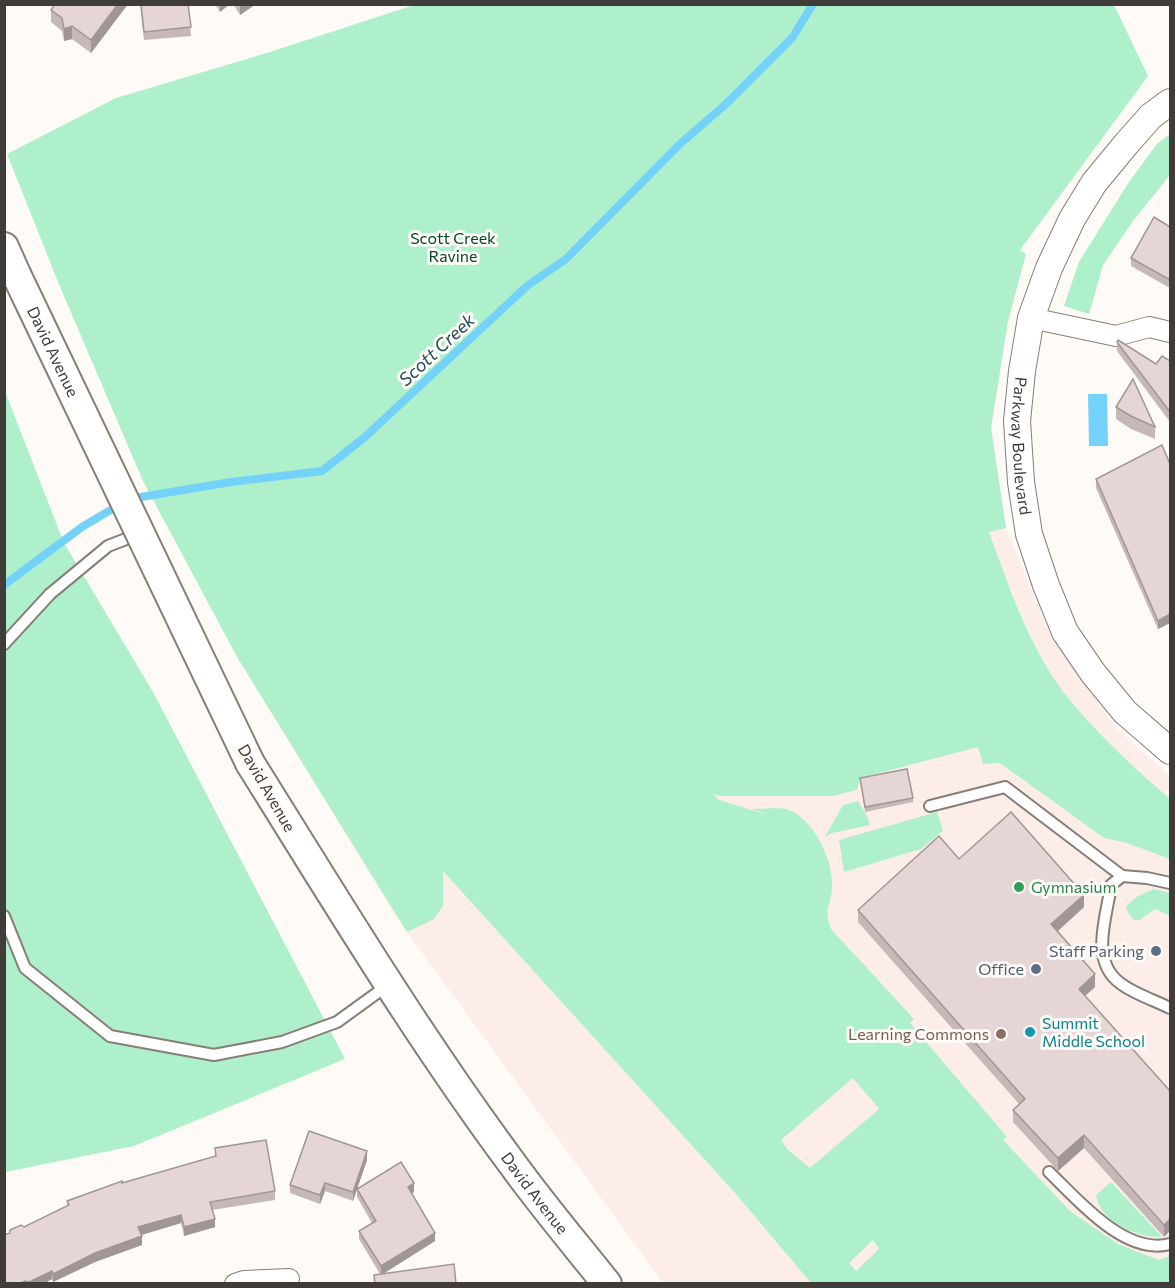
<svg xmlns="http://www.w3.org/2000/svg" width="1175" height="1288" font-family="Commissioner,sans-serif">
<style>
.education{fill:#fdede9}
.green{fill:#adf0cb;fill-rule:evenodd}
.water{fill:#74d1f9}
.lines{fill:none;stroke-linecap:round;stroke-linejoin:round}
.stream{stroke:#74d1f9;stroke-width:8}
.service-casing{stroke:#877f76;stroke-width:14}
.minor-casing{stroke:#877f76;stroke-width:22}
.tertiary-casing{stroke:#877f76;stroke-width:28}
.secondary-casing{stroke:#877f76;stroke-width:32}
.service{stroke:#fff;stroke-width:10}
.minor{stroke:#fff;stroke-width:20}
.tertiary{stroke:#fff;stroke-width:26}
.secondary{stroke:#fff;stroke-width:28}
.secondary-bridge-casing{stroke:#877f76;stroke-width:32;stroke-linecap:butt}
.secondary-bridge{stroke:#fff;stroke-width:28}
.wall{fill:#c5b8b7}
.shaded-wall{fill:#a09695}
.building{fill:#e5d6d5;stroke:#a09695;stroke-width:1.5}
.leisure-dot{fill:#2e9e5b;stroke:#fefaf6;stroke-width:2}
.service-dot{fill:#5c6f8a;stroke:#fefaf6;stroke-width:2}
.culture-dot{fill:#0f9aa8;stroke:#fefaf6;stroke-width:2}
.education-dot{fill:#8d6e63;stroke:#fefaf6;stroke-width:2}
.labels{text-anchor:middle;stroke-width:6;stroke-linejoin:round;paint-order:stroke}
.park-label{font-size:16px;fill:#00482c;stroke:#fefaf6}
.street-label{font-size:16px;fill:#403c38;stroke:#fefaf6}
.leisure-label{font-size:16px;fill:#27864d;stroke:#fefaf6;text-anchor:start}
.service-label{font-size:16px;fill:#4e5e75;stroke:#fefaf6;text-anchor:end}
.culture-label{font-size:16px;fill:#0d838f;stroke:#fefaf6;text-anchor:start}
.education-label{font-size:16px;fill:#785e54;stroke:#fefaf6;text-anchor:end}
.water-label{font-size:18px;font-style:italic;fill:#224b5c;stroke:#fefaf6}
</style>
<rect width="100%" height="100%" fill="#fefaf6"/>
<path class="education" d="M1026,254L1008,321L991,428L1006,528L1051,637L1116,728L1170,776V1283H663L396,917L237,657L371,600Z"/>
<g class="green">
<path d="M417,4L1114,5L1148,76L1020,250L1026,254L1008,321L991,428L1006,528L989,532C1009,587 1028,645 1064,693C1096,733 1132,766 1170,799V859L1127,843L1104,838L1000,763L983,764L978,747L860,778L857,790L833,796H720L713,794L719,800L768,815L752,809C761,809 782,807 789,810C815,820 834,862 832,888C831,907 823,908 831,929L914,1019L910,1023L1007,1137L1003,1140L1070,1211L1118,1244L1159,1260L1170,1256V1283H811L735,1193L443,871V906L434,919L407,932L237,657L143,481L58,282L7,154L116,98L270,52ZM853,1078L879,1109L810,1168L788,1150L781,1140ZM873,1240L879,1249L856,1271L849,1263Z"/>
<path d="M1170,134V175L1133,221L1103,265L1089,314L1064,306L1079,262L1129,182L1157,144Z"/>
<path d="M4,389L64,543L153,692L345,1059L134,1146L5,1172Z"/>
<path d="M858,801L868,818L870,825L832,833L825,837L843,805Z"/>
<path d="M937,812L943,831L921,849L844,872L839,840Z"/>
<path d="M1154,889L1170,893V916L1155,909L1140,920H1134L1128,913L1126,906L1138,896Z"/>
<path d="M1111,1182L1162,1237C1137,1238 1100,1222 1096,1195Z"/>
</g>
<path class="water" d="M1107,394L1108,446H1089L1088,394Z"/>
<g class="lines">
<path class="stream" d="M4,585L82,527L129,499L231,482L322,471L365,437L527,286L566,259L681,143L726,104L792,38L813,4"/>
<defs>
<g id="service">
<path d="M4,644L50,594L108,546L139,534"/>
<path d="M930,806L1005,787L1122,876"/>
<path d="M1170,883L1147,878L1122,876L1111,885C1107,916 1089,960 1120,983C1134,994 1154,1000 1170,1008"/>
<path d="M4,916L25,968L110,1036L214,1055L282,1042L337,1022L388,985"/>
<path d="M1049,1172C1078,1200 1125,1256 1170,1244"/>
</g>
<g id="minor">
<path d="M1031,318L1116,336L1149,327L1170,332"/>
<path d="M235,1284L244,1281L289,1279"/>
</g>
<g id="tertiary">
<path id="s1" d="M1170,102L1151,116L1127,143L1094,183L1072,219L1049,268L1031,318L1022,371L1017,421L1021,482L1029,534L1046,585L1065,632L1093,673L1125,712L1170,751"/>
</g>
<g id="secondary">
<path d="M4,247L16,274"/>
<path id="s2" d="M250,763C335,899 418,1037 514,1166C543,1206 576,1245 607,1284"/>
</g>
</defs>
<use href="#service" class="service-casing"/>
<use href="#minor" class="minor-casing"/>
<use href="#tertiary" class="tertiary-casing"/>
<use href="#secondary" class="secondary-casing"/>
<use href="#service" class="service"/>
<use href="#minor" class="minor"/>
<use href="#tertiary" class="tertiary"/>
<use href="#secondary" class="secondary"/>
<defs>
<g id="secondary-bridge">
<path id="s3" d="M16,274L250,763"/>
</g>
</defs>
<use href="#secondary-bridge" class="secondary-bridge-casing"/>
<use href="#secondary-bridge" class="secondary-bridge"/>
</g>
<g class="wall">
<path d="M55,4H128L91,53L72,39L64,41L62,31L51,22V10Z"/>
<path d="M140,4H188L191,36L144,40Z"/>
<path d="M215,4H230L220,12Z"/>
<path d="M233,4H256L240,15Z"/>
<path d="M1170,227V288L1131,266V258Z"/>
<path d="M1117,342L1156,364L1170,361V422L1117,351Z"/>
<path d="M1116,407L1155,427V439L1131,429L1116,419Z"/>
<path d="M1170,464V623L1158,629L1096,488V479Z"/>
<path d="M860,778L913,798V802L865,812Z"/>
<path d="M959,859L1084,907L1058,931L1095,987L1085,996L1170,1091L1164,1237L1084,1148L1058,1171L1013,1122V1110L1019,1104L858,922V910Z"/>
<path d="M215,1148L275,1191V1200L212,1210L215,1227L184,1236L181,1223L141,1235L142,1245L95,1262L53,1282L52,1279L43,1284H4L24,1227L67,1206V1201L122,1183L215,1156Z"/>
<path d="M367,1160L357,1189L414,1192L411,1194L435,1241L383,1274L456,1284H374V1275L380,1274L359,1239V1231L372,1223L357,1197V1189L353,1201L325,1191L320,1204L290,1193V1185Z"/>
</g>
<g class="shaded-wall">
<path d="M118,4H128L91,53V40Z"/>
<path d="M220,4H230L220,12Z"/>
<path d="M243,4H256L240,15V6Z"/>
<path d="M72,26V39L64,41V29Z"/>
<path d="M1170,614V623L1158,629V621Z"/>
<path d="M1084,895V907L1051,937V924Z"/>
<path d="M1095,974V987L1079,1001V989Z"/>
<path d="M1084,1135V1148L1058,1171V1158Z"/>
<path d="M367,1151V1160L353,1201V1192Z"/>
<path d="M325,1183V1191L320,1204V1195Z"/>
<path d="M414,1183V1192L408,1196V1187Z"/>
<path d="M181,1215V1223L138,1236V1227Z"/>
<path d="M215,1219V1227L184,1236V1227Z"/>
<path d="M1170,1219V1231L1164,1237V1225Z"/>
<path d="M435,1233V1241L381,1275V1266Z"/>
<path d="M142,1236V1245L95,1262L53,1282V1274L95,1253Z"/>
<path d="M52,1271V1279L43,1284H29V1282Z"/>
</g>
<g class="building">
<path d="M55,4H118L91,40L72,26L64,29L62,18L51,10Z"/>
<path d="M141,4H188L191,27L144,32Z"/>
<path d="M1154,217L1170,227V280L1131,258Z"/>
<path d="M1118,340L1156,364L1162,356L1170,361V412L1117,342Z"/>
<path d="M1133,379L1155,427L1131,416L1116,407Z"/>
<path d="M1162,445L1170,464V614L1158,621L1096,479Z"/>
<path d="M907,769L913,798L865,807L860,778Z"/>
<path d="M1011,812L1084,895L1051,924L1095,974L1079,989L1170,1091V1219L1164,1225L1084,1135L1058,1158L1013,1110L1025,1099L858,910L939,836L959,859Z"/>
<path d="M309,1131L367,1151L353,1192L325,1183L320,1195L290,1185Z"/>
<path d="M266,1140L275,1191L210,1202L215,1219L184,1227L181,1215L138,1227L142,1236L95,1253L53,1274L52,1271L29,1282L25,1281L19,1284H4V1235L10,1233V1230L21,1225L24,1227L69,1205L67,1201L122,1181V1183L216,1156L215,1148Z"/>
<path d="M401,1162L414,1183L408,1187L435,1233L381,1266L359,1231L376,1221L357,1189Z"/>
<path d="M454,1264L456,1284H375L374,1275Z"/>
</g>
<circle class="leisure-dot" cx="1019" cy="887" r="6"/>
<g class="service-dot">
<circle cx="1156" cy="951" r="6"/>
<circle cx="1036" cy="969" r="6"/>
</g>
<circle class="culture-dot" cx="1030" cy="1032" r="6"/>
<circle class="education-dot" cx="1001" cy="1034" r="6"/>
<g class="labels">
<g class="park-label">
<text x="453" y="244">Scott Creek<tspan x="453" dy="18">Ravine</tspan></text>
</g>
<g class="street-label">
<text dy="6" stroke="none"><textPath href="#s3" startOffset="86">David Avenue</textPath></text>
<text dy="6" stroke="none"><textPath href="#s1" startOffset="390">Parkway Boulevard</textPath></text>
<text transform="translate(267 788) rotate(60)" y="6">David Avenue</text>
<text dy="6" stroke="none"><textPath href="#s2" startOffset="516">David Avenue</textPath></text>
</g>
<g class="leisure-label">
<text x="1031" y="893">Gymnasium</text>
</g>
<g class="service-label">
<text x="1144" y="957">Staff Parking</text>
<text x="1024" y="975">Office</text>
</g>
<g class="culture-label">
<text x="1042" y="1029">Summit<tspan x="1042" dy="18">Middle School</tspan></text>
</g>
<g class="education-label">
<text x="989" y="1040">Learning Commons</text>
</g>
<g class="water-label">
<text transform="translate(437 350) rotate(-43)" y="6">Scott Creek</text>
</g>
</g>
<rect width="1175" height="1288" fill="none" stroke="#403c38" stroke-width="12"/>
</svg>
